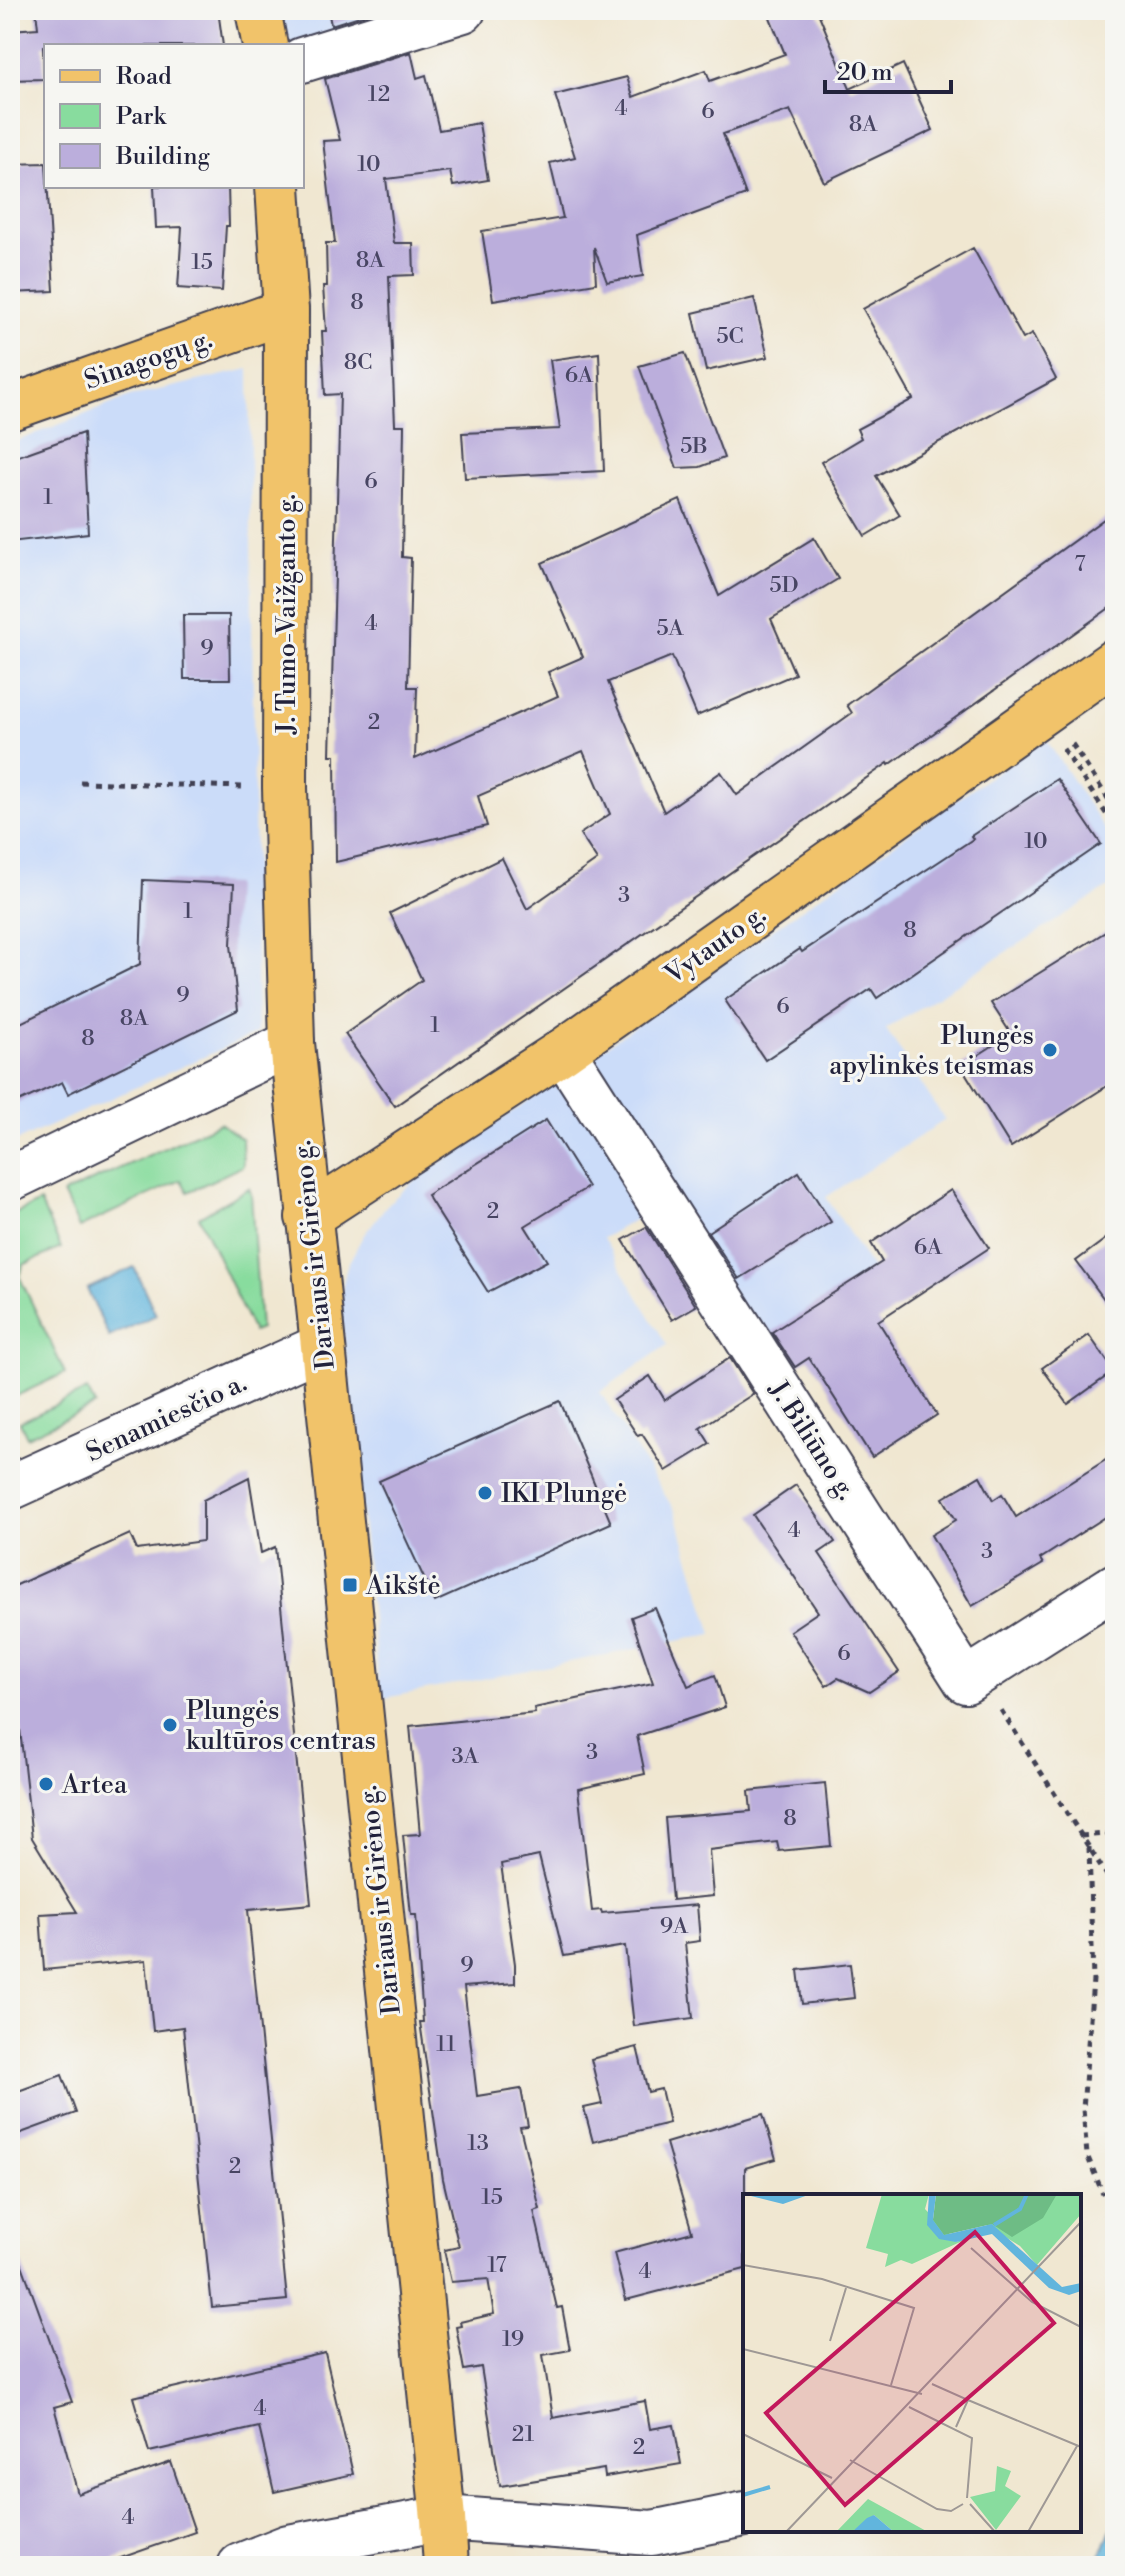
<svg xmlns="http://www.w3.org/2000/svg" width="1125" height="2576" font-family="'Libre Bodoni',serif">
<style>
.built{fill:#cbdcf9}
.green{fill:#88dc9e;stroke:#557f6c;stroke-width:2}
.water{fill:#61b5dd;stroke:#426c8c;stroke-width:2}
.building{fill:#bbaedc}
.lines{fill:none;stroke-linecap:round;stroke-linejoin:round}
.minor-casing{stroke:#414052;stroke-width:48}
.major-casing{stroke:#414052;stroke-width:48}
.path{stroke:#414052;stroke-width:5;stroke-dasharray:6 6;stroke-linecap:butt}
.minor{stroke:#fff;stroke-width:44}
.major{stroke:#f1c36a;stroke-width:44}
.poi-dot{fill:#1f6fb2;stroke:#f6f6f2;stroke-width:3}
.labels{text-anchor:middle;stroke-width:6;stroke-linejoin:round;paint-order:stroke}
.number-label{font-size:22px;fill:#484563}
.street-label{font-size:26px;fill:#22223b;stroke:#f6f6f2}
.poi-label{font-size:26px;fill:#22223b;stroke:#f6f6f2;text-anchor:start}
.inset-river{fill:none;stroke:#61b5dd;stroke-width:4}
.inset-road{fill:none;stroke:#9e9895;stroke-width:2}
.view{fill:#c2185b;fill-opacity:0.15;stroke:#c2185b;stroke-width:4}
.inset-edge{fill:none;stroke:#22223b;stroke-width:4}
</style>
<rect width="100%" height="100%" fill="#f6f6f2"/>
<filter id="ink" filterUnits="userSpaceOnUse"><feTurbulence type="fractalNoise" baseFrequency=".0125" numOctaves="2"/><feDisplacementMap in="SourceGraphic" scale="16" xChannelSelector="R" yChannelSelector="G"/><feConvolveMatrix kernelMatrix="1 2 1 2 8 2 1 2 1" color-interpolation-filters="sRGB"/></filter>
<filter id="wash" filterUnits="userSpaceOnUse"><feTurbulence type="fractalNoise" baseFrequency=".006" numOctaves="4" result="noise"/><feDisplacementMap in="SourceGraphic" scale="32" xChannelSelector="R" yChannelSelector="G"/><feGaussianBlur stdDeviation="1.8" result="paint"/><feColorMatrix in="noise" values="0 0 0 0 0 0 0 0 0 0 0 0 0 0 0 0 0 1.4 0 .05"/><feComposite in="paint" operator="in"/></filter>
<g filter="url(#wash)">
<rect width="100%" height="100%" fill="#f0e7d1"/>
<g class="built">
<path d="M237,10H429L302,46H242Z"/>
<path d="M249,369L257,1033L10,1144V444L129,397Z"/>
<path d="M1045,738L1115,845V883L886,1029L945,1120L826,1197L890,1296L761,1381L650,1211L603,1238L667,1345L600,1392L675,1511L713,1634L380,1699L340,1298L347,1266L363,1236L387,1205L410,1184Z"/>
</g>
<g class="green">
<path d="M220,1123L242,1139L243,1166L188,1192L181,1180L79,1228L63,1194Z"/>
<path d="M249,1188L251,1194L260,1329L253,1332L199,1217Z"/>
<path d="M40,1202L61,1248L23,1265L20,1278L65,1373L10,1399V1216Z"/>
<path d="M87,1390L95,1405L27,1437L20,1422Z"/>
</g>
<g class="water">
<path d="M134,1267L156,1315L109,1337L87,1289Z"/>
<path d="M1115,2518V2566H1097Z"/>
</g>
<g id="blocks">
<g class="building">
<path d="M36,10H218L223,46H43L44,79L10,80V30L38,28Z"/>
<path d="M328,10H379L331,25Z"/>
<path d="M767,10H817L850,89L903,64L933,130L824,182L790,110L723,134L746,195L637,235L643,276L607,282L594,247L596,283L493,300L482,231L563,218L550,163L575,157L555,95L627,77L633,97L706,70L710,81L785,54Z"/>
<path d="M411,52L417,78L426,75L439,130L479,123L488,180L453,186L450,171L386,179L394,243H413L414,275L389,276L395,425H404L402,557L411,558L408,687H417L415,759L558,696L548,672L583,657L542,563L680,500L719,596L814,538L838,579L771,619L795,674L697,716L672,656L608,682L664,812L721,772L737,795L852,713L847,705L1115,511V604L889,765L888,763L395,1106L345,1034L422,980L390,913L502,858L527,909L597,860L580,834L610,814L583,751L478,796L487,826L336,862L335,755H330L340,394L325,395L322,331H326L323,286H327L326,243H335L323,141L340,140L325,79Z"/>
<path d="M46,163L54,291L10,293V164Z"/>
<path d="M154,186H228L229,226H226L222,291L178,288L182,227L156,228Z"/>
<path d="M973,248L1023,339L1032,334L1056,379L876,476L900,515L865,536L821,462L861,438L857,429L913,399L863,309Z"/>
<path d="M754,298L768,357L706,371L693,313Z"/>
<path d="M599,353L604,471L465,478L462,433L560,429L550,360Z"/>
<path d="M685,353L724,458L700,467L677,468L639,366Z"/>
<path d="M83,433L88,533L10,542V459Z"/>
<path d="M183,615H229L230,679H184Z"/>
<path d="M1057,779L1101,844L877,998L871,989L765,1060L725,1000L800,949L802,952L973,839L971,836Z"/>
<path d="M143,880L234,884L231,945L238,1010L68,1094L62,1082L10,1106V1028L140,964Z"/>
<path d="M1115,926V1081L1011,1147L961,1066L1011,1034L991,1003Z"/>
<path d="M546,1120L588,1187L525,1226L547,1261L488,1292L427,1195Z"/>
<path d="M799,1172L831,1222L739,1279L708,1232Z"/>
<path d="M951,1190L989,1248L878,1321L937,1415L872,1457L809,1358L795,1367L772,1332L882,1262L871,1243Z"/>
<path d="M646,1227L696,1306L672,1320L623,1240Z"/>
<path d="M1115,1232V1314L1076,1261Z"/>
<path d="M1089,1335L1114,1371L1068,1404L1042,1368Z"/>
<path d="M730,1358L753,1394L700,1428L710,1444L666,1471L642,1434L638,1436L614,1400L650,1376L665,1400Z"/>
<path d="M560,1401L611,1523L435,1602L379,1481Z"/>
<path d="M1115,1454V1511L1040,1559L1043,1564L972,1606L931,1535L956,1520L943,1498L980,1476L993,1500L1002,1494L1016,1517Z"/>
<path d="M249,1477L261,1553L275,1547L311,1904L248,1910L287,2300L212,2307L183,2027L153,2031L146,1960L44,1970L40,1914L77,1912L32,1838L16,1693L10,1696V1588L130,1534L137,1550L203,1541V1500Z"/>
<path d="M796,1485L835,1542L819,1553L899,1672L869,1692L838,1678L826,1686L790,1631L818,1612L753,1515Z"/>
<path d="M655,1608L688,1686L715,1675L725,1707L637,1736L645,1774L578,1789L592,1911L601,1910L602,1913L697,1905L700,1941L685,1943L693,2018L634,2026L625,1946L564,1956L539,1856L501,1864L515,1964V1983L464,1987L477,2096L521,2089L528,2126L520,2127L540,2209L534,2211L557,2308L562,2307L570,2350L543,2355L553,2418L645,2401L650,2429L674,2425L681,2464L605,2477L604,2469L500,2486L481,2367L464,2370L456,2327L461,2326L460,2322L494,2314L488,2279L451,2282L444,2250L459,2247L443,2179L420,2022H423L416,1915H411L403,1835L420,1834L410,1726L535,1713L534,1708L653,1683L631,1617Z"/>
<path d="M825,1783L831,1846L779,1851L777,1842L709,1850L713,1896L672,1900L665,1818L751,1811L749,1791Z"/>
<path d="M850,1964L854,1998L802,2004L798,1970Z"/>
<path d="M637,2047L648,2092L661,2089L669,2123L593,2142L584,2108L602,2104L591,2059Z"/>
<path d="M62,2075L76,2113L10,2137V2094Z"/>
<path d="M763,2114L776,2159L745,2168V2269L626,2300L614,2253L692,2232L666,2143Z"/>
<path d="M10,2243H14L72,2402L54,2407L78,2494L171,2462L195,2532L98,2566H10Z"/>
<path d="M325,2353L353,2474L274,2492L259,2427L149,2452L133,2397Z"/>
</g>
</g>
</g>
<g filter="url(#ink)">
<use href="#blocks" fill-opacity="0" stroke="#414052" stroke-width="2"/>
<g class="lines">
<defs>
<g id="minor">
<path d="M302,60L463,10"/>
<path d="M563,1051L966,1681L1115,1586"/>
<path d="M10,1179L292,1043"/>
<path d="M10,1488L322,1346"/>
<path d="M240,2566L288,2547L443,2518L652,2533L745,2514"/>
</g>
<g id="major">
<path d="M258,10L265,46"/>
<path d="M278,186L286,311L285,788L292,1043L443,2518L446,2566"/>
<path d="M10,408L286,311"/>
<path d="M308,1217L563,1051L1115,661"/>
</g>
</defs>
<use href="#minor" class="minor-casing"/>
<use href="#major" class="major-casing"/>
<g class="path">
<path d="M1072,744L1115,809"/>
<path d="M1063,749L1115,827"/>
<path d="M80,782L244,787"/>
<path d="M1001,1710L1115,1888"/>
<path d="M1081,1836L1115,1833"/>
<path d="M1089,1847L1093,1980L1083,2109L1087,2155L1103,2194"/>
</g>
<use href="#minor" class="minor"/>
<use href="#major" class="major"/>
</g>
</g>
<g class="poi-dot">
<circle cx="1050" cy="1050" r="8"/>
<circle cx="485" cy="1493" r="8"/>
<rect x="342" y="1577" width="16" height="16" rx="4"/>
<circle cx="170" cy="1725" r="8"/>
<circle cx="46" cy="1784" r="8"/>
</g>
<g class="labels">
<g class="number-label">
<text x="379" y="101">12</text>
<text x="621" y="115">4</text>
<text x="708" y="118">6</text>
<text x="863" y="131">8A</text>
<text x="369" y="171">10</text>
<text x="370" y="267">8A</text>
<text x="202" y="269">15</text>
<text x="357" y="309">8</text>
<text x="730" y="343">5C</text>
<text x="358" y="369">8C</text>
<text x="579" y="382">6A</text>
<text x="694" y="453">5B</text>
<text x="371" y="488">6</text>
<text x="48" y="504">1</text>
<text x="1080" y="571">7</text>
<text x="784" y="592">5D</text>
<text x="371" y="630">4</text>
<text x="670" y="635">5A</text>
<text x="207" y="655">9</text>
<text x="374" y="729">2</text>
<text x="1036" y="848">10</text>
<text x="624" y="902">3</text>
<text x="188" y="918">1</text>
<text x="910" y="937">8</text>
<text x="183" y="1002">9</text>
<text x="783" y="1013">6</text>
<text x="134" y="1025">8A</text>
<text x="435" y="1032">1</text>
<text x="88" y="1045">8</text>
<text x="493" y="1218">2</text>
<text x="928" y="1254">6A</text>
<text x="794" y="1537">4</text>
<text x="987" y="1558">3</text>
<text x="844" y="1660">6</text>
<text x="592" y="1759">3</text>
<text x="465" y="1763">3A</text>
<text x="790" y="1825">8</text>
<text x="674" y="1933">9A</text>
<text x="467" y="1972">9</text>
<text x="446" y="2051">11</text>
<text x="478" y="2150">13</text>
<text x="235" y="2173">2</text>
<text x="492" y="2204">15</text>
<text x="497" y="2272">17</text>
<text x="645" y="2278">4</text>
<text x="513" y="2346">19</text>
<text x="260" y="2415">4</text>
<text x="523" y="2441">21</text>
<text x="639" y="2454">2</text>
<text x="128" y="2524">4</text>
</g>
<g class="street-label">
<text transform="translate(148 359) rotate(-19)" y="9">Sinagogų g.</text>
<text transform="translate(286 614) rotate(-90)" y="9">J. Tumo-Vaižganto g.</text>
<text transform="translate(715 944) rotate(-35)" y="9">Vytauto g.</text>
<text transform="translate(313 1255) rotate(-96)" y="9">Dariaus ir Girėno g.</text>
<text transform="translate(166 1417) rotate(-25)" y="9">Senamiesčio a.</text>
<text transform="translate(813 1440) rotate(57)" y="9">J. Biliūno g.</text>
<text transform="translate(379 1900) rotate(-96)" y="9">Dariaus ir Girėno g.</text>
</g>
<g class="poi-label">
<text x="1034" y="1044" text-anchor="end">Plungės<tspan x="1034" dy="30">apylinkės teismas</tspan></text>
<text x="501" y="1502">IKI Plungė</text>
<text x="366" y="1594">Aikštė</text>
<text x="186" y="1719">Plungės<tspan x="186" dy="30">kultūros centras</tspan></text>
<text x="62" y="1793">Artea</text>
</g>
</g>
<g transform="translate(743 2194)">
<rect width="338" height="338" fill="#f0e7d1"/>
<path d="M139,0H186L182,15L213,48L228,43L169,70L158,66L142,73L145,60L123,54ZM193,0H338V20L294,71L277,52ZM254,272L268,277L262,292L278,302L253,336L227,303L252,297ZM125,305L185,338H151L131,321L109,338H93Z" fill="#88dc9e"/>
<path d="M193,0H314L300,24L269,43L249,30L201,41L190,26Z" fill="#6ebc85"/>
<path d="M0,0H68L40,10ZM186,0H193L190,26L201,41L249,30L319,93L338,89V97L326,101L306,94L249,40L213,48L196,45L184,31ZM131,321L151,338H109L124,324Z" fill="#61b5dd"/>
<path class="inset-river" d="M251,31L277,15L284,0M0,301L27,293"/>
<path class="inset-road" d="M228,54L289,108L338,133M0,71L79,85L171,114L148,191M87,147L103,94M0,155L179,200M189,190L225,206L213,233M225,206L338,253M166,213L229,244L224,304M0,240L89,284M107,266L194,315L208,317L220,310M227,310L252,338M43,338L338,28M285,338L334,252"/>
<path class="view" d="M232,38L311,129L102,311L23,219Z"/>
<rect width="338" height="338" class="inset-edge"/>
</g>
<rect width="1125" height="2576" fill="none" stroke="#f6f6f2" stroke-width="40"/>
<rect x="44" y="44" width="260" height="144" fill="#f6f6f2" stroke="#a1a1a9" stroke-width="2"/>
<rect x="60" y="70" width="40" height="12" fill="#f1c36a" stroke="#a1a1a9" stroke-width="2"/>
<text x="116" y="84" font-size="24" fill="#22223b">Road</text>
<rect x="60" y="104" width="40" height="24" fill="#88dc9e" stroke="#a1a1a9" stroke-width="2"/>
<text x="116" y="124" font-size="24" fill="#22223b">Park</text>
<rect x="60" y="144" width="40" height="24" fill="#bbaedc" stroke="#a1a1a9" stroke-width="2"/>
<text x="116" y="164" font-size="24" fill="#22223b">Building</text>
<path d="M825 80v12h126v-12" fill="none" stroke="#22223b" stroke-width="4"/>
<text x="837" y="80" font-size="24" fill="#22223b" stroke="#f6f6f2" stroke-width="6" paint-order="stroke">20 m</text>
</svg>
